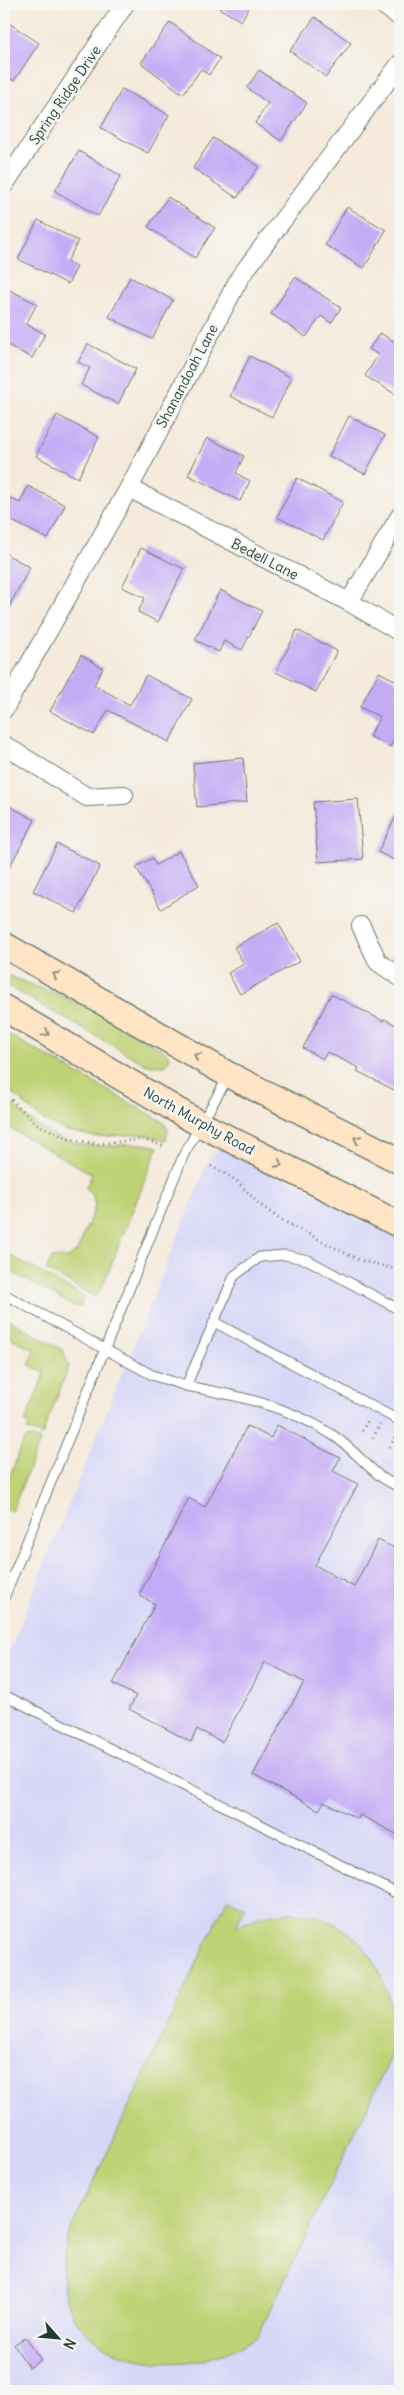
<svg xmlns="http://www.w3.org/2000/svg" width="404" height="2395" font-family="Delius,sans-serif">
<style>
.built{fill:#d8d7f8}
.green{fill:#bfd275;stroke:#6f8854}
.building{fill:#c4abf5}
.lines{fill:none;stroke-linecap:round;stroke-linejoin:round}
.service-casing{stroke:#6a7a6e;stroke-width:11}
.minor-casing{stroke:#6a7a6e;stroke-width:20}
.secondary-casing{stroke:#6a7a6e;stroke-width:28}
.path{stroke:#6a7a6e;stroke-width:3;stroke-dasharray:1 4;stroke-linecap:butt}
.service{stroke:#fff;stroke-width:9}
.minor{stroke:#fff;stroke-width:18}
.secondary{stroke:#ffe4c6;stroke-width:25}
.oneway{stroke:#8f907d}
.labels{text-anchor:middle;stroke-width:5;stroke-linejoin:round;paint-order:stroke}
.street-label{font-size:14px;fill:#1f3d34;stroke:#f6f6f2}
</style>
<rect width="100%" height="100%" fill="#f6f6f2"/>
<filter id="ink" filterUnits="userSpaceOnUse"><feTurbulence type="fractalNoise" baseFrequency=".02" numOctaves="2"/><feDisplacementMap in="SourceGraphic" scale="10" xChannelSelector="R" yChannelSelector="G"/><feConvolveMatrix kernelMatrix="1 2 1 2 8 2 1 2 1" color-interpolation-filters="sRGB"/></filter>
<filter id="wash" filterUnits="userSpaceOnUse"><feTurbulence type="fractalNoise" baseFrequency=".0096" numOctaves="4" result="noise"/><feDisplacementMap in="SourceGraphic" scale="20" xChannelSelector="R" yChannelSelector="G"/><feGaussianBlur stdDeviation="1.12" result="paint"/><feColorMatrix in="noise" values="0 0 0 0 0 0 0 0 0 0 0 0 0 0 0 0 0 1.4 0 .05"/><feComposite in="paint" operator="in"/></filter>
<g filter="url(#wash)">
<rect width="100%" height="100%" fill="#f5eadb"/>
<path class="built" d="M221,1146L400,1235V2391H4V1664L210,1157Z"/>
<g class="green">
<path d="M4,974L90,1007L166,1052L170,1058L165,1066L147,1065L4,984Z"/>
<path d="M4,1032L162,1121L168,1129L166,1141L142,1134L95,1137L67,1131L48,1123L35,1114L4,1085Z"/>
<path d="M4,1097C37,1128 60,1147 108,1146C126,1145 140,1141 158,1147L101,1290L95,1297L46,1270L52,1258H68L77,1251L95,1207L93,1196L86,1188L92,1174L4,1125Z"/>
<path d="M4,1252L83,1296L81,1307L72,1305L4,1268Z"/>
<path d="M4,1317L63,1350L69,1366L42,1436L27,1430L30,1425L25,1422L45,1372L29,1365L35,1351L4,1334Z"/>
<path d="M30,1437L40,1441L12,1511L4,1508V1490L24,1440Z"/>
<path d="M227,1899L245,1907L236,1927C247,1922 257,1917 268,1915C355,1899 404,1979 390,2059L258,2336C173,2395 25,2355 71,2229Z"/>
</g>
<g id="blocks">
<g class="building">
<path d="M212,4H251L241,21Z"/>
<path d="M315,17L351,43L326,77L290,51Z"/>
<path d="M4,20L39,43L14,81L4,74Z"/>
<path d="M170,22L220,59L209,75L201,69L183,94L141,63Z"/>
<path d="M259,70L307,103L281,141L255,123L268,103L247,88Z"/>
<path d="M122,89L169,115L148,153L101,128Z"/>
<path d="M213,138L259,166L237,198L193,168Z"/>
<path d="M79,151L121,176L98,216L55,191Z"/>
<path d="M168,197L215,228L195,258L148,227Z"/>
<path d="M347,207L386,230L364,268L325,245Z"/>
<path d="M38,220L78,241L67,262L77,267L68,284L18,259Z"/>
<path d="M130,277L173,300L152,339L109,317Z"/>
<path d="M295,277L341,308L331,323L321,316L306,337L271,314Z"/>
<path d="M4,287L37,304L26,324L45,334L32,358L4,343Z"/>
<path d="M380,333L400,345V397L365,376L378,355L369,349Z"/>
<path d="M88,344L136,369L118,404L81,385L90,368L78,362Z"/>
<path d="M250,356L292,378L272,417L230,396Z"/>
<path d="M57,415L99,437L78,478L36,456Z"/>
<path d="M349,416L385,435L365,474L329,456Z"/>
<path d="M207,438L244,456L236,473L250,481L240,501L188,475Z"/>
<path d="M297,478L343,502L323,540L277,517Z"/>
<path d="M28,486L65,505L48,539L4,517V495L20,503Z"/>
<path d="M141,548L184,569L158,622L138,612L145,598L122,587Z"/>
<path d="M4,553L30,567L4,616Z"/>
<path d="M220,590L262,611L242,650L224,641L219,652L195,640Z"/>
<path d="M297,630L337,651L316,692L276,672Z"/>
<path d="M81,655L103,668L94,685L130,705L146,675L192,699L169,742L108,710L94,735L50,711Z"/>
<path d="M379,672L400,683V728L390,747L369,736L380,717L360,707Z"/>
<path d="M243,758L247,802L197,807L193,763Z"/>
<path d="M358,799L363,859L318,862L313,802Z"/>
<path d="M4,803L35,820L4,877Z"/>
<path d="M400,808V863L378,852Z"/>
<path d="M57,844L100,866L76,913L33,891Z"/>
<path d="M179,851L199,885L161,909L136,867L152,858L156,865Z"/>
<path d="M278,923L300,961L240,994L228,973L244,964L234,947Z"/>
<path d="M331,994L383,1021L384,1019L400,1027V1093L357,1071L359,1068L327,1052L323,1059L303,1048Z"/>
<path d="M277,1425L340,1458L333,1471L358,1484L315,1565L354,1587L378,1540L400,1551V1836L360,1815L358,1819L324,1802L319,1810L253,1775L304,1682L265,1662L222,1742L197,1729L191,1742L129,1709L136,1696L113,1684L155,1604L139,1595L189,1498L205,1507L247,1426L271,1438Z"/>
<path d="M25,2337L41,2360L29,2368L14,2345Z"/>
</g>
</g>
</g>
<g filter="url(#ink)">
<use href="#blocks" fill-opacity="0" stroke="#6a7a6e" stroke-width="1"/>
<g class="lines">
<defs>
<g id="service">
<path d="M4,1294L152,1375L186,1386L234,1276L260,1257L285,1255L308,1260L400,1310"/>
<path d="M214,1322L400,1421"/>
<path d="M186,1386C236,1395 288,1406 331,1434C357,1450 372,1477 400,1487"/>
<path d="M4,1598L184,1154L228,1077"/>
<path d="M4,1695L400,1895"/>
</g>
<g id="minor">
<path d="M382,4L400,17"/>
<path d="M4,185L125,4"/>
<path d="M129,488L349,602L400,632"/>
<path d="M349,602L400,516"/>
<path d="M4,709L129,488L240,277L400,64"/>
<path d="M4,745L87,797L124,795"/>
<path d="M361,926L378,962L400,977"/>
</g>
<g id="secondary">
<path d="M4,945L229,1075L400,1161"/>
<path d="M4,1008L200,1124L400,1225"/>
</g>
</defs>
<use href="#service" class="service-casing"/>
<use href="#minor" class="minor-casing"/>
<use href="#secondary" class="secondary-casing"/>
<g class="path">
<path d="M4,1093L38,1125L70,1139L98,1144L143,1139L163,1146"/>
<path d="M211,1166L236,1180L259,1204L281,1220L359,1260L400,1270"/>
<path d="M362,1431L369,1418"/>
<path d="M373,1438L380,1424"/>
<path d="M390,1447L397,1433"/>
</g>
<use href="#service" class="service"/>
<use href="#minor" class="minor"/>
<use href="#secondary" class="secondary"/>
</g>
<defs><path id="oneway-chevron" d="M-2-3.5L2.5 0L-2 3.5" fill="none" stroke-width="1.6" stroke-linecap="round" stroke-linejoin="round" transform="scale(1.25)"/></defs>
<g class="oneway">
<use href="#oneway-chevron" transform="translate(56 975) rotate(-150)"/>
<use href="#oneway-chevron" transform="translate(46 1033) rotate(31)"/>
<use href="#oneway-chevron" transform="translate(197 1056) rotate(-150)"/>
<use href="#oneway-chevron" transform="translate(357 1139) rotate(-153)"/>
<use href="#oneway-chevron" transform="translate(279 1164) rotate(27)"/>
</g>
</g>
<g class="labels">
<g class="street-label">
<text transform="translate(65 95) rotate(-56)" y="5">Spring Ridge Drive</text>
<text transform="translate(187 376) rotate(-62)" y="5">Shanandoah Lane</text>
<text transform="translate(265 559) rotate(27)" y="5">Bedell Lane</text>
<text transform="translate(199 1121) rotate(29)" y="5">North Murphy Road</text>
</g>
</g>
<rect width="404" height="2395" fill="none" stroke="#f6f6f2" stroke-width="20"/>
<g transform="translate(58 2338) rotate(117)" stroke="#f6f6f2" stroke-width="4" paint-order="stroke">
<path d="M0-4L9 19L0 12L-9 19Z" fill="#1f3d34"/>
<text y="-8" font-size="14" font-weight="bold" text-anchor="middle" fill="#1f3d34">N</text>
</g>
</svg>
